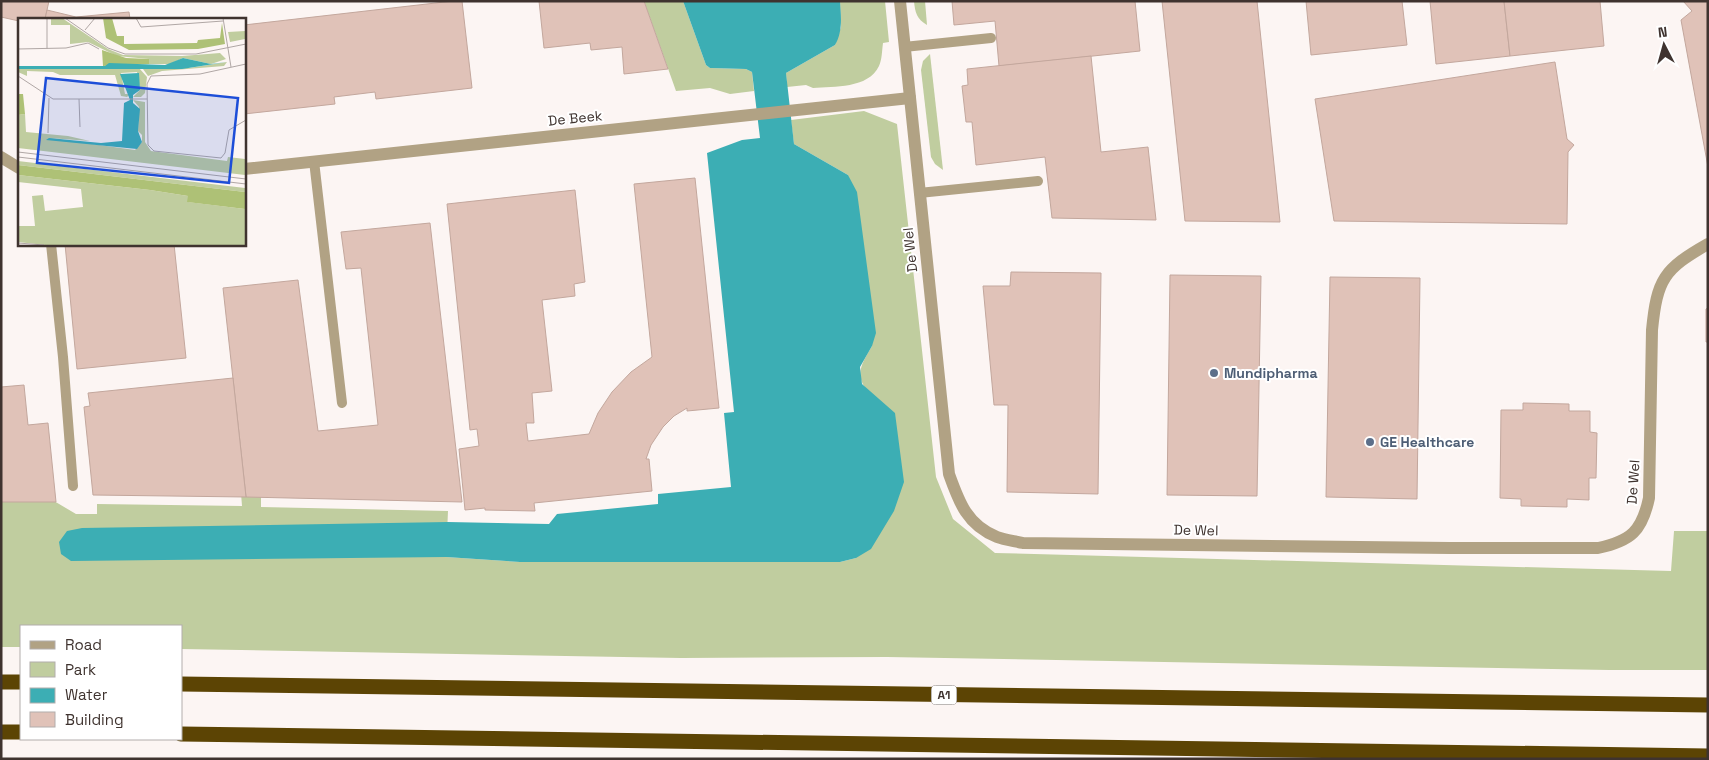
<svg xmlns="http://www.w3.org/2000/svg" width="1709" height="760" font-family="'Space Grotesk',sans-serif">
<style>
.green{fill:#c0cd9f}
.water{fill:#3caeb4}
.building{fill:#e0c2b8;stroke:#c3a79d}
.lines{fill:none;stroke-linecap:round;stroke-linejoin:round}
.lane{stroke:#b1a284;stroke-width:10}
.street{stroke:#b1a284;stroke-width:12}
.highway{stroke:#5c4404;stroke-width:15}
.service-dot{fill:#5c6f8a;stroke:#fff;stroke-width:2}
.labels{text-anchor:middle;stroke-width:4;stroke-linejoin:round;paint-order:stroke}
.shield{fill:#fff;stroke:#79706d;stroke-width:1}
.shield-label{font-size:12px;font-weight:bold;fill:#3f332f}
.street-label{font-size:14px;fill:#3f332f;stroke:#fff}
.service-label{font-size:14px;font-weight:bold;fill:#4e5e75;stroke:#fff;text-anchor:start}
.inset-road{fill:none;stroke:#b0a7a5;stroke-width:1}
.view{fill:#1d4ed8;fill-opacity:0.15;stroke:#1d4ed8;stroke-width:2.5}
.inset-edge{fill:none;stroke:#3f332f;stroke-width:2.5}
</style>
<rect width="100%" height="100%" fill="#fcf5f3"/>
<g class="green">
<path d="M644,1H683L706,65L710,68L746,69L752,72L754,91L730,94L710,88L676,91Z"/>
<path d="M840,1H885L889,42L883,43C882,50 882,60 879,66C868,89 834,86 813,88L806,85L787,87L786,73L835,45L841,27Z"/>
<path d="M914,1H925L927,25C917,19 915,13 914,1Z"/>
<path d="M930,54L943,170L935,164L931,157L921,70L923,61Z"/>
<path d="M864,111L897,124L936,477L953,519L995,553L1671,571L1674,531H1708V670H1609L887,657L681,658L181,649V626H21V647H1V501H54L76,514H97V504L242,506L241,493L261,494V507L448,511L446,557L520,562H840L856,558L868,391C853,375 863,362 872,346L848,175L794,144L791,120Z"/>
</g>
<path class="water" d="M683,1H840C841,17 843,31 835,45L786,73L794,144L848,175L857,192L876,333L872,346L860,367L862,384L895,413L904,482L894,511L871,549L856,558L840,562H520L446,557L71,561L61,554L59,542L67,531L82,528L448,522L549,524L557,514L658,504V494L731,487L724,413L734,412L707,153L742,140L760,138L752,72L746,69L710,68L706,65Z"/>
<g class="building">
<path d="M1,1H49L45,19H19V21L1,17Z"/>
<path d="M453,1H462L472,88L376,99L375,92L334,97L335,104L244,114V25Z"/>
<path d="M539,1H644L668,69L624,74L622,47L591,50L590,43L544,48Z"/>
<path d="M952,1H1135L1140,51L999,66L995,21L954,25Z"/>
<path d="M1162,1H1257L1280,222L1185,221Z"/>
<path d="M1306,1H1402L1407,45L1311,55Z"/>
<path d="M1430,1H1504L1510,56L1436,64Z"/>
<path d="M1504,1H1600L1604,46L1510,56Z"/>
<path d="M1683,1H1708V167L1681,20L1692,11Z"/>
<path d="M47,10L76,17L129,12L130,19H45Z"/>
<path d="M1091,56L1101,152L1148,147L1156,220L1052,218L1045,157L976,165L972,122H966L962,86L968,85L967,69Z"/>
<path d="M1555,62L1567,139L1574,145L1568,152L1567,224L1334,221L1315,99Z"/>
<path d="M695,178L719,408L687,411V408L674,416L663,427L651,445L646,459H649L652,491L534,503L535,511L485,510V508L465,510L459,449L479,446L477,429L470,430L447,204L575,190L585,282L574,284L575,296L542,300L552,391L532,393L534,423H526L528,441L589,434L598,413L612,392L631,372L652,357L634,184Z"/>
<path d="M430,223L462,502L246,497L223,288L298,280L318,431L378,425L361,268L346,269L341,232Z"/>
<path d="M65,244H174L186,358L77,369Z"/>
<path d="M1011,272L1101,273L1098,494L1007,492L1008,405H994L983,286H1010Z"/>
<path d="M1170,275L1261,276L1257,496L1167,495Z"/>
<path d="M1330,277L1420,278L1417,499L1326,497Z"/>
<path d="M1708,308V342H1706V309Z"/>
<path d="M233,378L246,497L93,495L84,407L90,406L88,393Z"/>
<path d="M24,385L28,425L48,423L56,502H1V387Z"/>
<path d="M1523,403L1569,404V411H1590V432L1597,433L1596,478H1589V500L1567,499V507L1521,506V499L1500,498L1501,410H1523Z"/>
</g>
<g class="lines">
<g class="lane">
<path d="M904,47L991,38"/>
<path d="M314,161L342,403"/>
<path d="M919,193L1038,181"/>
<path d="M51,244L63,357L73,486"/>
</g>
<g class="street">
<path d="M900,1L949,474C959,502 967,525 997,537C1005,540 1015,541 1023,543L1450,548H1598C1631,541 1642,531 1649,498L1652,330C1657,279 1664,269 1708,244"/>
<path d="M1,157L19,168"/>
<path d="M244,169L910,98"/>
</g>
<g class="highway">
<path d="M1,682H21"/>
<path d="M181,684L1708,705"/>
<path d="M1,732H21"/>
<path d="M181,734L1708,756"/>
</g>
</g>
<g class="service-dot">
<circle cx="1214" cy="373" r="5"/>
<circle cx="1370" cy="442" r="5"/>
</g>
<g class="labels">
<rect class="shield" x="931.5" y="685.5" width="25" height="19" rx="4"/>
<g class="shield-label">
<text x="944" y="699">A1</text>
</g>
<g class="street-label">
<text transform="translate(575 118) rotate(-6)" y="5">De Beek</text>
<text transform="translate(910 250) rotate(-96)" y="5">De Wel</text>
<text transform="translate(1633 482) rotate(-86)" y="5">De Wel</text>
<text transform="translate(1196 530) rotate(1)" y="5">De Wel</text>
</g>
<g class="service-label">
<text x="1224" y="378">Mundipharma</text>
<text x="1380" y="447">GE Healthcare</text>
</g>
</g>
<g transform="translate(18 18)">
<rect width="228" height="228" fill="#fcf5f3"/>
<path d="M33,0H44L90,31L105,37L164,38L202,35L208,41L193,46L165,40L152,46H131V41L99,38L70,24L52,26V7H33ZM227,13V21L212,24L210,14ZM209,44L206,48L144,53L130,58L125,51L171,50ZM121,50L129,59L127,75L123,79H115L122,72L119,54L103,55L107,76H112L109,79L103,78L97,57H42L35,54L9,53V58L0,54V51ZM115,82L127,84V124L133,133L209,143L210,139L227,141V157L0,130V97L7,96L8,114L50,118L72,123L31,120L117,132L124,124V117L120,113L121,89ZM0,143L227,170V174L0,147ZM0,157L132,172L170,178V184L227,191V227H27L0,224V208H17L14,178L25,177L27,193L65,189L63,171L0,164Z" fill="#c0cd9f"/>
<path d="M85,0H94L99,18H106V26L179,25L180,22L202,20L204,5L207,26L180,31L111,32L88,20ZM84,32L108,40L131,41V46L85,48ZM0,76H5L7,96L0,97ZM0,147L227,174V191L169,184L170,178L132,172L0,157Z" fill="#aec176"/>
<path d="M165,40L193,46L209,44L164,51H0V48H87L91,45L147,47ZM121,55L122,72L115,77V85L122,91L120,113L124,124L119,131L28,122L31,120L83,125L104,123L106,85L112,82L102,56Z" fill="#3caeb4"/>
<path class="inset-road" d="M29,0V31M47,0L90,30L107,36H178L228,26M118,0L123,9L205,3M205,0L213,49M67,12L77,0M0,31L48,30L70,25L81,31M228,46L182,56L133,58L129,66L130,127L136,133L203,140L207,135L211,112L228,102M0,58L35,81H129M61,81L62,109M30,115L31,80M0,134L228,161M0,139L228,166M0,225L26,227"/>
<path class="view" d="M28,60L220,80L211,165L19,145Z"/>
<rect width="228" height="228" class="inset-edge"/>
</g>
<rect width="1709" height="760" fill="none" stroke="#3f332f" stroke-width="5"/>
<rect x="20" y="625" width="162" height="115" fill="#ffffff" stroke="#b2adac"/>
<rect x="30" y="641" width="25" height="8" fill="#b1a284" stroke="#b2adac"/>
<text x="65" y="650" font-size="15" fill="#3f332f">Road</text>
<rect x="30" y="662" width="25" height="15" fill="#c0cd9f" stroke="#b2adac"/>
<text x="65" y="675" font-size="15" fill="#3f332f">Park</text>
<rect x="30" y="688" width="25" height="15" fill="#3caeb4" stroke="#b2adac"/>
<text x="65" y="700" font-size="15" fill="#3f332f">Water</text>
<rect x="30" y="712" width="25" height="15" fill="#e0c2b8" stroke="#b2adac"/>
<text x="65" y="725" font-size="15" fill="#3f332f">Building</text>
<g transform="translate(1664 45) rotate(354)" stroke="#ffffff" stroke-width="4" paint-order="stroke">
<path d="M0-4L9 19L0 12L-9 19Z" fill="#3f332f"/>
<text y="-8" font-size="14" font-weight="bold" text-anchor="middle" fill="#3f332f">N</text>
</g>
</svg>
